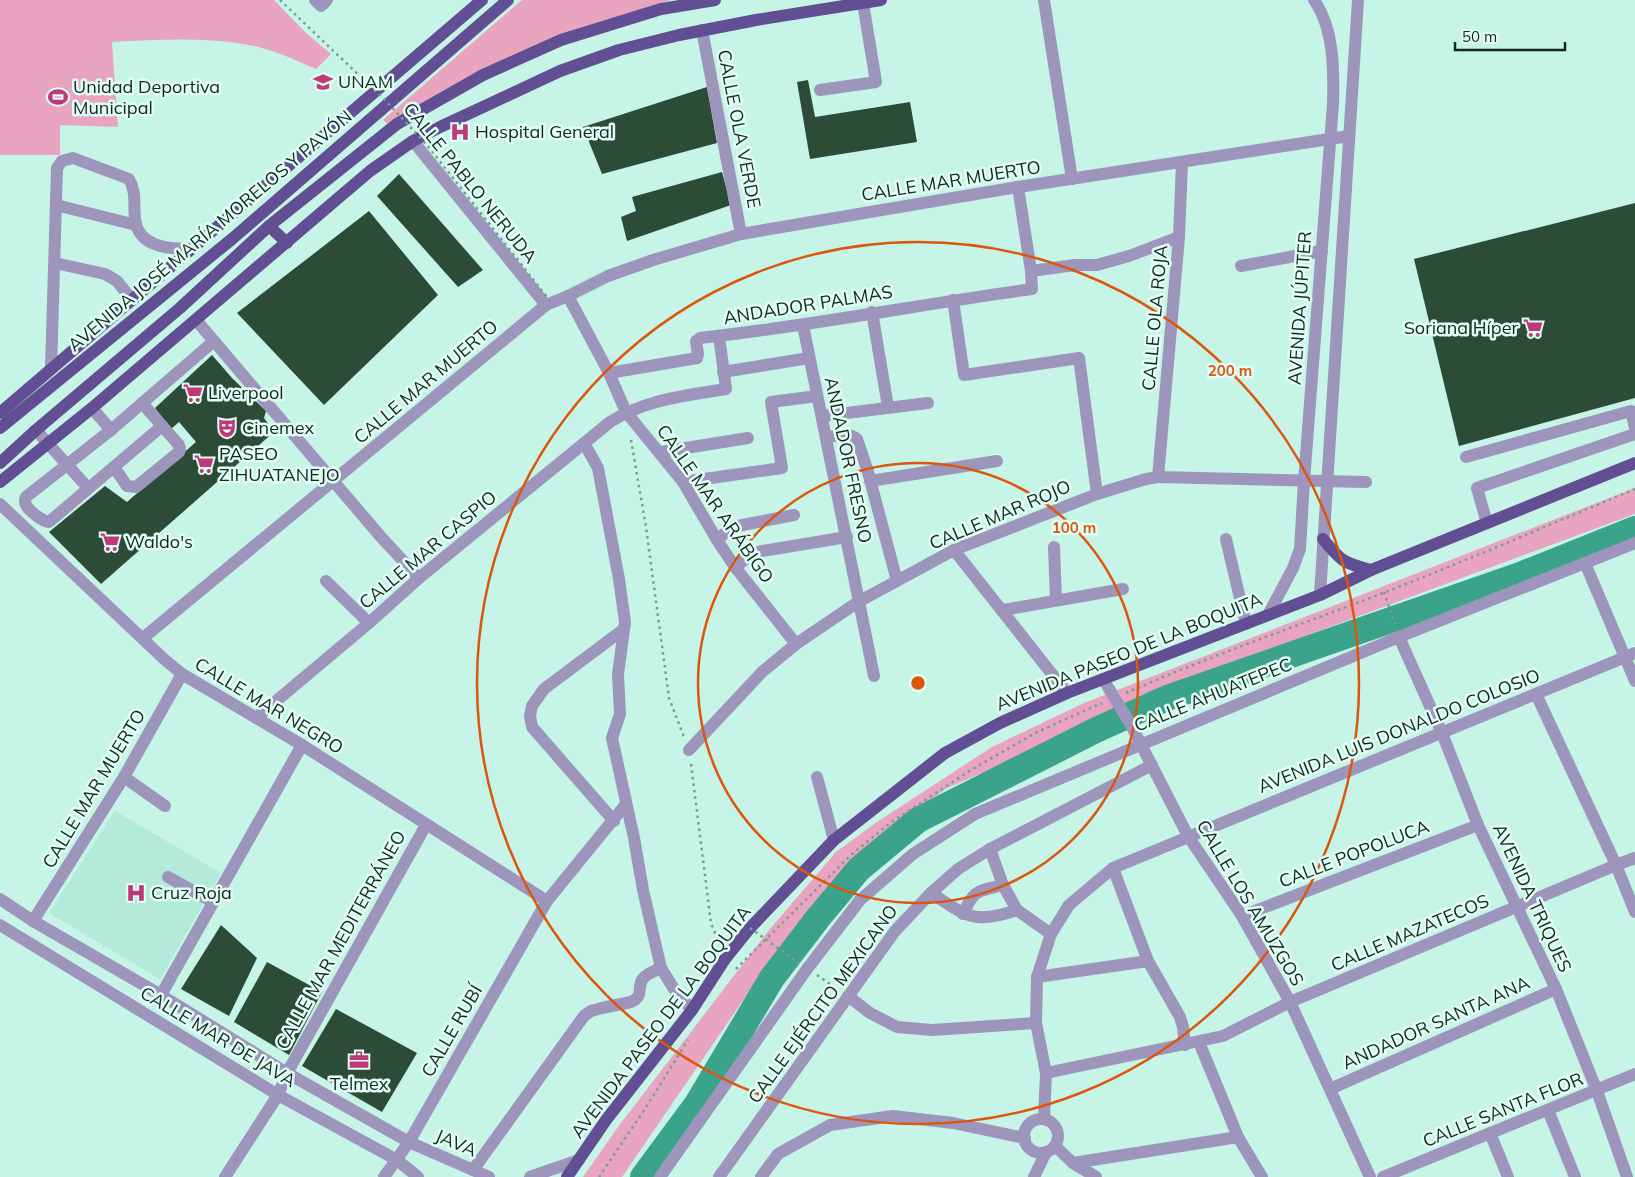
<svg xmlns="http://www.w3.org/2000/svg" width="1635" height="1177" font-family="Mulish,sans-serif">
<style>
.built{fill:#b3ead9}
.green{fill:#e9a5bf}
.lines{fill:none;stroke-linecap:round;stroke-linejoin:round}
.river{stroke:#3ba38a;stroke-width:26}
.building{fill:#2d4c38}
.path{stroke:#7a9c92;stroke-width:2.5;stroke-dasharray:2.5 4;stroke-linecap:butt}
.minor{stroke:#9d95bc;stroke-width:12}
.major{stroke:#614e93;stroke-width:12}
.path-bridge{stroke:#7a9c92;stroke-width:2.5;stroke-dasharray:2.5 4;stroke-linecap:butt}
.ring{fill:none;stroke:#dd560d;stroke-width:2.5}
.labels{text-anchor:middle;stroke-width:5;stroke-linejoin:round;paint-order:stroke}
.poi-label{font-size:18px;fill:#142621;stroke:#e2fdf4;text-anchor:start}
.street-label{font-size:18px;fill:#142621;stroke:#e2fdf4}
.centre{fill:#dd560d;stroke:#e2fdf4;stroke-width:2.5}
.ring-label{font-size:15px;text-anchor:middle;font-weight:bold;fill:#dd560d;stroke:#e2fdf4;stroke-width:5;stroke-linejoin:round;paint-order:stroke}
</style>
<rect width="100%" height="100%" fill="#c6f4e6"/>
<path class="built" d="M115,811L221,873L160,979L49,913Z"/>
<g class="green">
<path d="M0,0H274L306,33L331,54L316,69C293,59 269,48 243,44C200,37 156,40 112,42L118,127L60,125V155H0Z"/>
<path d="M522,0H671L581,28L389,125L383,120Z"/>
<path d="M1635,488V514L1197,676L1093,725L947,788L878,837L761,974L622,1177H583L618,1127L769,930L836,852L877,822L992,747L1084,703Z"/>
</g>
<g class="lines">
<path class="river" d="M643,1177L697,1104L772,978L818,918L859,869L918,820L1096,730L1167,698L1520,575L1635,529"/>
</g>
<g class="building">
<path d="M808,80L815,117L910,102L917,142L810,159L797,82Z"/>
<path d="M707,87L717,143L602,174L583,127Z"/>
<path d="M722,172L731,205L627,241L621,217L636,211L632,197Z"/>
<path d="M399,174L483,270L458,287L377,196Z"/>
<path d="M1635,203V398L1459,446L1414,259Z"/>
<path d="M369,211L438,295L324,405L237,313Z"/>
<path d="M212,355L232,378L266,411L264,418L274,432L101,584L49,532L105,486L127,502L196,442L179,422L171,429L155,408Z"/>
<path d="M221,925L257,958L229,1016L181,989Z"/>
<path d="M267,962L322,992L289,1055L234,1022Z"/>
<path d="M336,1009L417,1053L382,1112L302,1066Z"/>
</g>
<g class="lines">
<g class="path">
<path d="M631,440L646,527L669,698L684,737"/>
<path d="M1384,592L1395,624"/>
<path d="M1126,693C1210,656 1297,626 1383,593C1468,560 1551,524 1635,489"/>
<path d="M691,764L711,923L720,945"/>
<path d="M736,969L851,855L890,823L971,770L1035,733L1102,703"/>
<path d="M817,975L837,989"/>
<path d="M599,1177L645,1109L688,1040"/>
</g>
<g class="minor">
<path d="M315,0L321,6L327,0"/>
<path d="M1044,0L1072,179"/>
<path d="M702,30L741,234"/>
<path d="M820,90L876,82L863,3"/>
<path d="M413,141L546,305L568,296L609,373L626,412L683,482L717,540L735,567L796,644"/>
<path d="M56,205L136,225"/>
<path d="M55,263L105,274L117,281L132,300"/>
<path d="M1241,266L1322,251"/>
<path d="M1031,271L1075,265H1097L1129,256L1179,237"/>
<path d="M568,296L608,276L653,260L741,234L1018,187L1349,136"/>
<path d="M953,300L964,375L1079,358L1097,494"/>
<path d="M872,312L888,407"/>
<path d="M196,320L381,537L419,578"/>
<path d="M803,325L874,676"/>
<path d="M51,369L57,168L62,161L73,158L129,179C138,194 132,208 136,224C142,248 172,249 192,249"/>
<path d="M723,372L809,358"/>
<path d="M609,373L697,358L698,354L696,341L700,338C811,326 921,304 1032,289L1031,271L1018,187"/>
<path d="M92,408L111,430"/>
<path d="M822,416L928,403"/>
<path d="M162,426L49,522C42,521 29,511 26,505C24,501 25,500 26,497L111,430L214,341"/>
<path d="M36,430L88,488"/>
<path d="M826,437C837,436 849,432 857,439L868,472L897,581"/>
<path d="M584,443L598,468L619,579L625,622L618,674L620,714L612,738L634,838L643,890L661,968L674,989L692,1010"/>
<path d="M661,452L748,438"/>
<path d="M1466,457L1631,411L1635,428"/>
<path d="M114,467L127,486L136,487L179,452L180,449L179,445L142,403"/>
<path d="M1158,477L1179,237L1182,162"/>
<path d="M870,481L997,461"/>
<path d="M683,482L782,468L771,402L817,396"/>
<path d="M0,504L164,659L182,674L302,745L547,901"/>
<path d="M1487,523L1477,488L1635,434"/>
<path d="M1226,539L1246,624"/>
<path d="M717,540L732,527L794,515"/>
<path d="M1054,547L1056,600"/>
<path d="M954,550L1067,693"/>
<path d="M1585,563L1635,681"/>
<path d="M735,567L753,554L762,551L847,537"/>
<path d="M326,581L369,623"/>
<path d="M1320,595L1358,0"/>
<path d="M1003,610L1123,589"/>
<path d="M1268,615L1293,568L1300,549L1304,481L1333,104C1334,70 1334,28 1314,0"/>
<path d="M1399,637L1442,733L1478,825L1556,989L1597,1091L1627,1177"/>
<path d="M143,638L546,305"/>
<path d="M1103,679L1131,725L1188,836L1242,916L1290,1002L1370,1177"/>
<path d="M1536,694L1616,865L1635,912"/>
<path d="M256,718L369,623L419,578L610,422C646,399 685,396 726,389L719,336"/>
<path d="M689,750L762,672L796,644L858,602L954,550L1097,494L1146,479L1158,477L1366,482"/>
<path d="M124,777L165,806"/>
<path d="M817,777L834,840"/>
<path d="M614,821L532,727L530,716L532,706L544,689L624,629"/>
<path d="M990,849L1003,885L1017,910L1051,934"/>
<path d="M1113,868L1148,961L1180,1017L1183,1027L1185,1045"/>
<path d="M168,877L213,902"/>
<path d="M931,893C966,916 974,925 1017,910"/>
<path d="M0,899L33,921L161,995L287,1073L409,1142L489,1177"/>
<path d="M963,914C974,889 978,891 1003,885"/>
<path d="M1242,916L1478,825"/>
<path d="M33,921L124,777L182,674"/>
<path d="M0,925L278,1095L397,1160L418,1177"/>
<path d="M1037,977L1148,961"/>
<path d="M161,995L302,745"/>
<path d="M848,996L870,1013L897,1027L932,1030L1036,1023"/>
<path d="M1199,1042L1238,1137L1262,1177"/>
<path d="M1046,1073L1223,1036L1290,1002L1616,865L1635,858"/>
<path d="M1330,1089L1556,989"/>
<path d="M1548,1110L1575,1177"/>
<path d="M1044,1119L1046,1073L1036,1023L1037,977L1051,934L1069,905L1113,868L1635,653"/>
<circle cx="1041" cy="1136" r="17"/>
<path d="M1490,1133L1508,1177"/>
<path d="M1055,1146L1073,1163L1096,1177"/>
<path d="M1073,1163L1238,1137"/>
<path d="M473,1170L584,1016L591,1011L602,1008L631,1002C643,996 638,991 641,982C643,975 655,971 661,968"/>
<path d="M225,1177L278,1095L287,1073L426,825"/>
<path d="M384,1177L409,1142L547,901L626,804"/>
<path d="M530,1177L579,1160"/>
<path d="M660,1177L807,969L860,900L913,854L975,814L1399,637L1635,543"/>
<path d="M719,1177L895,931L931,893L958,869L990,849L1152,765"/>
<path d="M761,1177L778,1154L830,1125L893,1116L953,1123L1025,1138"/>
<path d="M1034,1177L1046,1152"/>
<path d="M1383,1177L1635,1074"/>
</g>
<g class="major">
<path d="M269,226L287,243"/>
<path d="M0,413L482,0"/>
<path d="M0,428L232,239L508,0"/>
<path d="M0,463L36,430L180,308L269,226L397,124L483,75L561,40L661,9L715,0"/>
<path d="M0,482L92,408L370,171L413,141L440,127L560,71L619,50L679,35L756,20L881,0"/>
<path d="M1323,539C1341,561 1343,563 1371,570"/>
<path d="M567,1177L606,1120L692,1010L725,959L750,928L834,840L945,753L1000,723L1067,693L1320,595L1371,570L1635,463"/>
</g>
<g class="path-bridge">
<path d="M280,0L384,99L427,145L551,302"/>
<path d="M750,928L807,969"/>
</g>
</g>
<g class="ring">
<circle cx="918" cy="683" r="220"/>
<circle cx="918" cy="683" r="441"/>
</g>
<defs>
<symbol id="school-bare" viewBox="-9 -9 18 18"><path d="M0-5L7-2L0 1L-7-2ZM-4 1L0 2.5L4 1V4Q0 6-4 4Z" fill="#bf397a" stroke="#e2fdf4" stroke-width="2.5" paint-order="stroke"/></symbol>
<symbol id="stadium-bare" viewBox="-9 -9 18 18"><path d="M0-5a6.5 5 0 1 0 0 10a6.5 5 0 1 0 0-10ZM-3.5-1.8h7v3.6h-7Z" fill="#bf397a" stroke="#e2fdf4" stroke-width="2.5" paint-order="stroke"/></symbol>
<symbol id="hospital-bare" viewBox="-9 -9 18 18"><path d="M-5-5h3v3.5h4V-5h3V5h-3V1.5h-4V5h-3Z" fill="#bf397a" stroke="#e2fdf4" stroke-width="2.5" paint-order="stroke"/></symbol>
<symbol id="supermarket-bare" viewBox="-9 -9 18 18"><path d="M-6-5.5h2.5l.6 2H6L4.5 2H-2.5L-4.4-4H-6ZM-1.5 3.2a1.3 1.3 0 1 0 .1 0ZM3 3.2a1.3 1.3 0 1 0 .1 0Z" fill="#bf397a" stroke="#e2fdf4" stroke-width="2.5" paint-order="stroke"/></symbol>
<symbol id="theatre-bare" viewBox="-9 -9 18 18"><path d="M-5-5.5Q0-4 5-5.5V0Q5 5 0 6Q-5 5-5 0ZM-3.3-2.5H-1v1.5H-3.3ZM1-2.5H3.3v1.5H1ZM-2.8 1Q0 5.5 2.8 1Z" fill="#bf397a" stroke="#e2fdf4" stroke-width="2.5" paint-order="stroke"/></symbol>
<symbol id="office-bare" viewBox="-9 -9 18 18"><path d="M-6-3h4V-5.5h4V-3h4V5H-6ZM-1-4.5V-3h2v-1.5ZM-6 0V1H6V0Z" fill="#bf397a" stroke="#e2fdf4" stroke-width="2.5" paint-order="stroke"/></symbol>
</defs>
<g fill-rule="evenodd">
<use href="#school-bare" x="309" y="68" width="28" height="28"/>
<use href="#stadium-bare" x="44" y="83" width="28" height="28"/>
<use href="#hospital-bare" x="446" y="118" width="28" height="28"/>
<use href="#supermarket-bare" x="1519" y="314" width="28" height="28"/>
<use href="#supermarket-bare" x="179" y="379" width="28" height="28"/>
<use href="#theatre-bare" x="213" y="414" width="28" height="28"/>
<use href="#supermarket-bare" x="190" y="450" width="28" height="28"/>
<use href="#supermarket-bare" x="96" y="528" width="28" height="28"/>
<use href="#hospital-bare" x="122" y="879" width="28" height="28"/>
<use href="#office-bare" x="345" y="1046" width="28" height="28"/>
</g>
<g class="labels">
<g class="poi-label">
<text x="338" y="88">UNAM</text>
<text x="73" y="93">Unidad Deportiva<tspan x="73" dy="21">Municipal</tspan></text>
<text x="475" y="138">Hospital General</text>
<text x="1518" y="334" text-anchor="end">Soriana Híper</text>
<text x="208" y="399">Liverpool</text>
<text x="242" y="434">Cinemex</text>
<text x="219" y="460">PASEO<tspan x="219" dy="21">ZIHUATANEJO</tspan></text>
<text x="125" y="548">Waldo's</text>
<text x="151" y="899">Cruz Roja</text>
<text x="359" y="1090" text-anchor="middle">Telmex</text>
</g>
<g class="street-label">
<text transform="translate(739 129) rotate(79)" y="6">CALLE OLA VERDE</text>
<text transform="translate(951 181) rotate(-9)" y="6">CALLE MAR MUERTO</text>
<text transform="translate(470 183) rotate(51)" y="6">CALLE PABLO NERUDA</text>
<text transform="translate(210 231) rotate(-40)" y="6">AVENIDA JOSÉ MARÍA MORELOS Y PAVÓN</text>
<text transform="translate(808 305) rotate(-9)" y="6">ANDADOR PALMAS</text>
<text transform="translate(1300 308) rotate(-86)" y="6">AVENIDA JÚPITER</text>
<text transform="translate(1155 318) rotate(-85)" y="6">CALLE OLA ROJA</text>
<text transform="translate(426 382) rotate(-40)" y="6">CALLE MAR MUERTO</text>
<text transform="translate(848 460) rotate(78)" y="6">ANDADOR FRESNO</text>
<text transform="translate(715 504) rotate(55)" y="6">CALLE MAR ARÁBIGO</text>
<text transform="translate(1000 515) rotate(-23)" y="6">CALLE MAR ROJO</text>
<text transform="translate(428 550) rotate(-40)" y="6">CALLE MAR CASPIO</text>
<text transform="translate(1129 652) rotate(-22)" y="6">AVENIDA PASEO DE LA BOQUITA</text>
<text transform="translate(1213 695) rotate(-22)" y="6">CALLE AHUATEPEC</text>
<text transform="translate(269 706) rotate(31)" y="6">CALLE MAR NEGRO</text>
<text transform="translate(1399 731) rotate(-22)" y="6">AVENIDA LUIS DONALDO COLOSIO</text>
<text transform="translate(94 789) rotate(-59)" y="6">CALLE MAR MUERTO</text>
<text transform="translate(1354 854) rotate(-21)" y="6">CALLE POPOLUCA</text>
<text transform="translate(1532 898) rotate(65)" y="6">AVENIDA TRIQUES</text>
<text transform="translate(1250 903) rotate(59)" y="6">CALLE LOS AMUZGOS</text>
<text transform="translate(1410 933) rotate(-23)" y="6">CALLE MAZATECOS</text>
<text transform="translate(341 940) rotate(-61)" y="6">CALLE MAR MEDITERRÁNEO</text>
<text transform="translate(823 1004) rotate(-54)" y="6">CALLE EJÉRCITO MEXICANO</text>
<text transform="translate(661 1022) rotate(-53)" y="6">AVENIDA PASEO DE LA BOQUITA</text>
<text transform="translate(1436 1023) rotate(-24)" y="6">ANDADOR SANTA ANA</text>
<text transform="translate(452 1031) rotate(-60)" y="6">CALLE RUBÍ</text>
<text transform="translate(218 1037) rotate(31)" y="6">CALLE MAR DE JAVA</text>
<text transform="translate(1503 1110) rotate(-22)" y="6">CALLE SANTA FLOR</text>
<text transform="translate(456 1143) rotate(23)" y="6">JAVA</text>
</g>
</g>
<circle cx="918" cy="683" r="8" class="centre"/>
<g class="ring-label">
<text x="1230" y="376">200 m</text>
<text x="1074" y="533">100 m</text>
</g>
<path d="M1455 42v8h110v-8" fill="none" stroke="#142621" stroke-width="2.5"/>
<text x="1462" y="42" font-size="15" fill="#142621" stroke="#e2fdf4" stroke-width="4" paint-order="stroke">50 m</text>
</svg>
